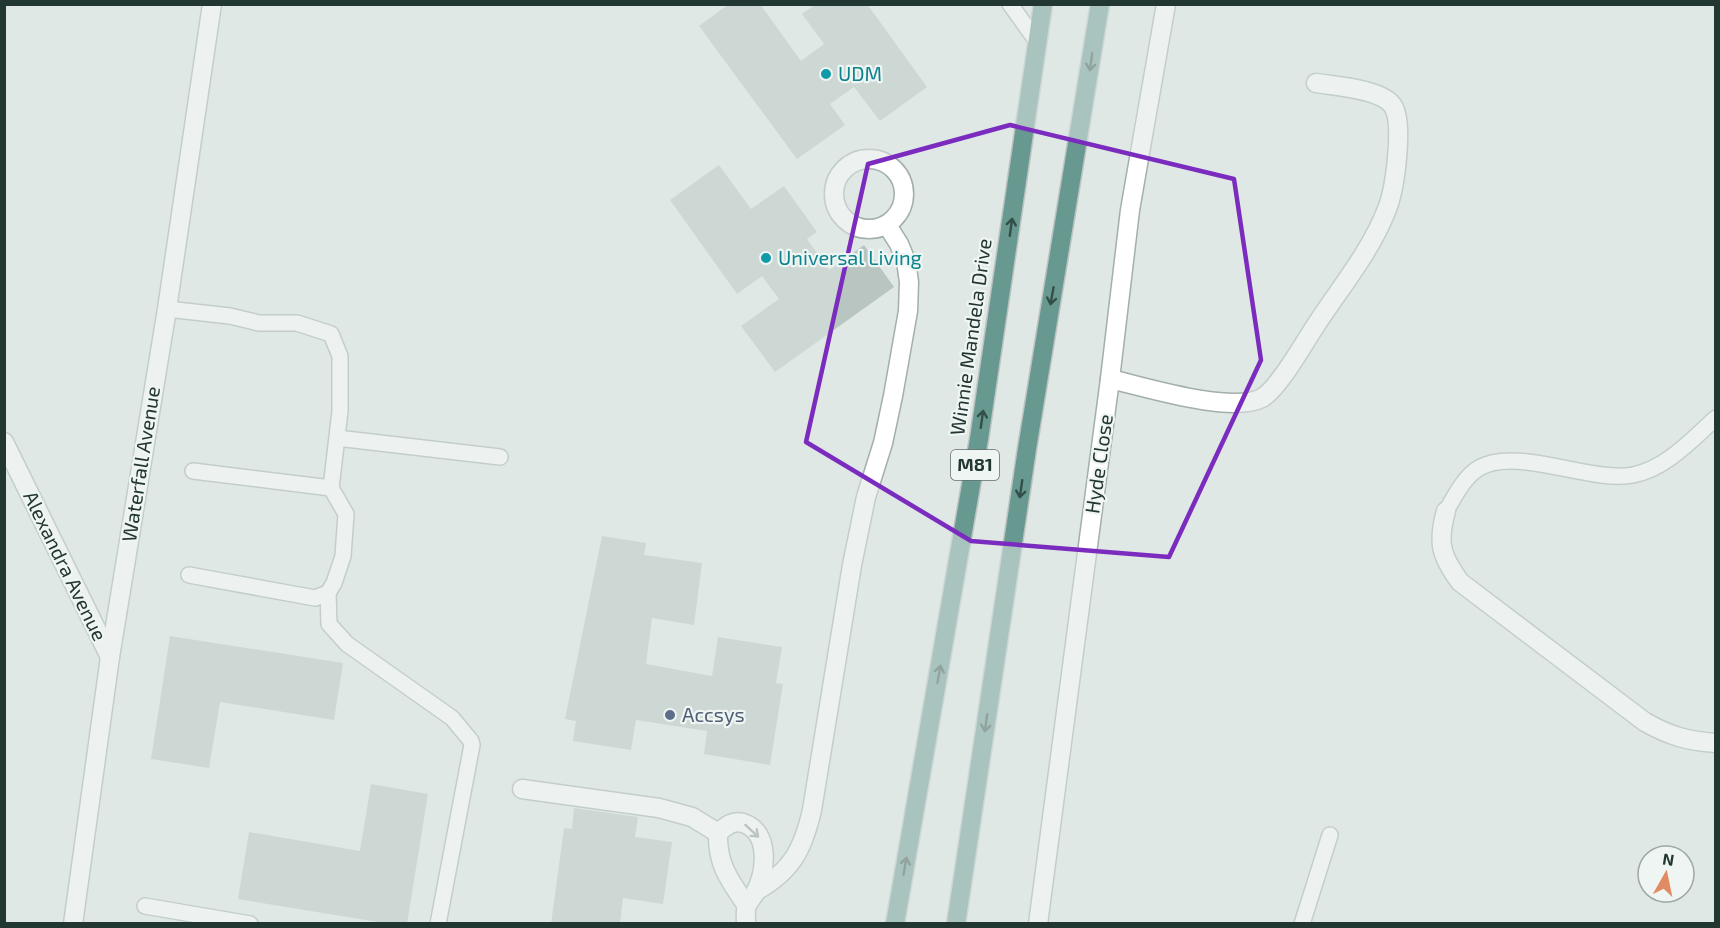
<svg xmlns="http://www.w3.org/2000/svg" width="1720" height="928" font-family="'Exo 2',sans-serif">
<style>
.building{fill:#b8c5c1}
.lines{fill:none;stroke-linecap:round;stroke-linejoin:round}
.service-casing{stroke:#a3afac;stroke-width:18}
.minor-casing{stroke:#a3afac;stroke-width:21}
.primary-casing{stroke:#bdc3c2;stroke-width:21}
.service{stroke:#fff;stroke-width:15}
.minor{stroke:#fff;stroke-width:18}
.primary{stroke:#689990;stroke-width:18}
.oneway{stroke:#344f4a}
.oneway2{stroke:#909a98}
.marked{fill:none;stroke:#7b2cbf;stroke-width:4.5;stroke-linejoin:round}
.culture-dot{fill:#0f9aa8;stroke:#eff5f2;stroke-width:2}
.service-dot{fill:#5c6f8a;stroke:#eff5f2;stroke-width:2}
.labels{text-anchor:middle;stroke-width:4.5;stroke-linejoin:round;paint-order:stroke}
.shield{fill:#eff5f2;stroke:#606f6c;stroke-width:1.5}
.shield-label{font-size:18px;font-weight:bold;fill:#223632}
.culture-label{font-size:20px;fill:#0d838f;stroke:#eff5f2;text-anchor:start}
.street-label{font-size:20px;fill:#223632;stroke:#eff5f2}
.service-label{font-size:20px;fill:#4e5e75;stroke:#eff5f2;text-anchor:start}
</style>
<rect width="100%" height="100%" fill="#dfe8e5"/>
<g class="building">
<path d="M729,4H760L801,61L824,44L802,14L816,4H867L927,87L880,121L854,87L830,104L845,125L797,159L699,26Z"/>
<path d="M719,165L751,209L784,186L817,232L807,239L829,270L864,245L894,287L775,372L741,326L779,299L762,276L737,294L670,200Z"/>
<path d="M602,536L646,543L644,555L702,563L694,625L652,618L646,664L712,676L718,637L782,647L776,683L783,684L770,765L704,754L707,731L636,720L631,750L573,741L576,721L565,719Z"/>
<path d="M170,636L343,663L334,720L220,702L209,768L151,759Z"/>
<path d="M371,784L428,794L407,924H390L238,899L249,832L360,851Z"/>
<path d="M574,808L638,817L635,837L672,842L663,904L623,898L620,924H551L564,828L572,829Z"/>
</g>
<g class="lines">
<defs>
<g id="service">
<path d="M1010,4L1038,43"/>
<path d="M167,309L230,316L259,323H297L331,334L340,356V411L331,488L346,514L343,556L334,583L328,593L315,598L189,575"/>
<path d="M337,438L500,457"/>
<path d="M193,471L331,488"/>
<path d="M1446,511C1455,496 1464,477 1479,468C1516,446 1590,483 1633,475C1667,468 1691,440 1716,418"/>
<path d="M328,593L329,624L347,644L452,718L471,741L472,745L438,924"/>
<path d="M145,906L250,924"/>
<path d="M1302,924L1330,835"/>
</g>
<g id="minor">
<circle cx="869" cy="194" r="35"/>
<path d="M1110,379C1145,387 1231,414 1262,398C1279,388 1304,343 1316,325C1340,288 1371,251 1387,209C1395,189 1404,124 1393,106C1382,89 1335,86 1316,83"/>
<path d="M4,442L110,657"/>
<path d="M1446,511C1437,543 1441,556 1460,582L1645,722C1670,736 1687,741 1716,743"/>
<path d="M522,789L659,808L692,817L718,833"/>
<path d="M756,891C792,871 803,849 812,810L852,565L866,497L883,443L893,396L908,311L909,282L906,261L899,244L887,225"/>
<path d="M73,924L110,657L167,309L212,4"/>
<path d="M746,924C746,918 745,910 747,905C749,901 753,897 755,893C766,872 771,832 743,823C732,820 725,827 718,833C717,865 730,881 747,906"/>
<path d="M1038,924L1110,379L1130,210L1166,4"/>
</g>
<g id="primary">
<path d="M895,924L979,439L1043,4"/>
<path d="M956,924L1027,449L1100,4"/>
</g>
</defs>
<use href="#service" class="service-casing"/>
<use href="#minor" class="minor-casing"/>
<use href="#primary" class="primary-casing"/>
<use href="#service" class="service"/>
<use href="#minor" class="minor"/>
<use href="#primary" class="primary"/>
</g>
<defs><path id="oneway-shaft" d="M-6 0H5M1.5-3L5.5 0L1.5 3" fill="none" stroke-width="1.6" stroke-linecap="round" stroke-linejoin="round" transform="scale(1.5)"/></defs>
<g class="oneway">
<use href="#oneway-shaft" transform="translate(1091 62) rotate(98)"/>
<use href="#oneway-shaft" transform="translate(1011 227) rotate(-82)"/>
<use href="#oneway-shaft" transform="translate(1052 296) rotate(100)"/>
<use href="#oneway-shaft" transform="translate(982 419) rotate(-82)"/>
<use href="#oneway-shaft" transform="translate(1021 489) rotate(98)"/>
<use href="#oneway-shaft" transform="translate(939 674) rotate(-80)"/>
<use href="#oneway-shaft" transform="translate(986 723) rotate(98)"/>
<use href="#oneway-shaft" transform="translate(905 866) rotate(-80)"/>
</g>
<use class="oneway2" href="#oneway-shaft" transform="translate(752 831) rotate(42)"/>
<path d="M0 0H1720V928H0ZM1010,125L1234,179L1261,360L1169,557L971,541L806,442L868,164Z" fill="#dfe8e5" fill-opacity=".55" fill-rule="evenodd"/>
<path class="marked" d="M1010,125L1234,179L1261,360L1169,557L971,541L806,442L868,164Z"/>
<g class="culture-dot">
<circle cx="826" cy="74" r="6"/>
<circle cx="766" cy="258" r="6"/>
</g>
<circle class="service-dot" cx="670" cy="715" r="6"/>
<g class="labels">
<rect class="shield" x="951" y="450" width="48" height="30" rx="4.5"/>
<g class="shield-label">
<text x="975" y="471">M81</text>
</g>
<g class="culture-label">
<text x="838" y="81">UDM</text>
<text x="778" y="265">Universal Living</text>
</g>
<g class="street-label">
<text transform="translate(971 337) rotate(-82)" y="7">Winnie Mandela Drive</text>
<text transform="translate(141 464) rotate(-81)" y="7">Waterfall Avenue</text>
<text transform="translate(1099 464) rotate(-82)" y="7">Hyde Close</text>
<text transform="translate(65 566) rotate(64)" y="7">Alexandra Avenue</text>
</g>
<g class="service-label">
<text x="682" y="722">Accsys</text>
</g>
</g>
<rect width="1720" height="928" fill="none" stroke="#223632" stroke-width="12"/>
<g transform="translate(1666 874) rotate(9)"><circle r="28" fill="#eff5f2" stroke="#9da9a5" stroke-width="1.5"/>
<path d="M0-4.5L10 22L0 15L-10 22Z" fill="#e18b64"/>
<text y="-9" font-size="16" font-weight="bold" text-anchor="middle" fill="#223632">N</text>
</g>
</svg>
